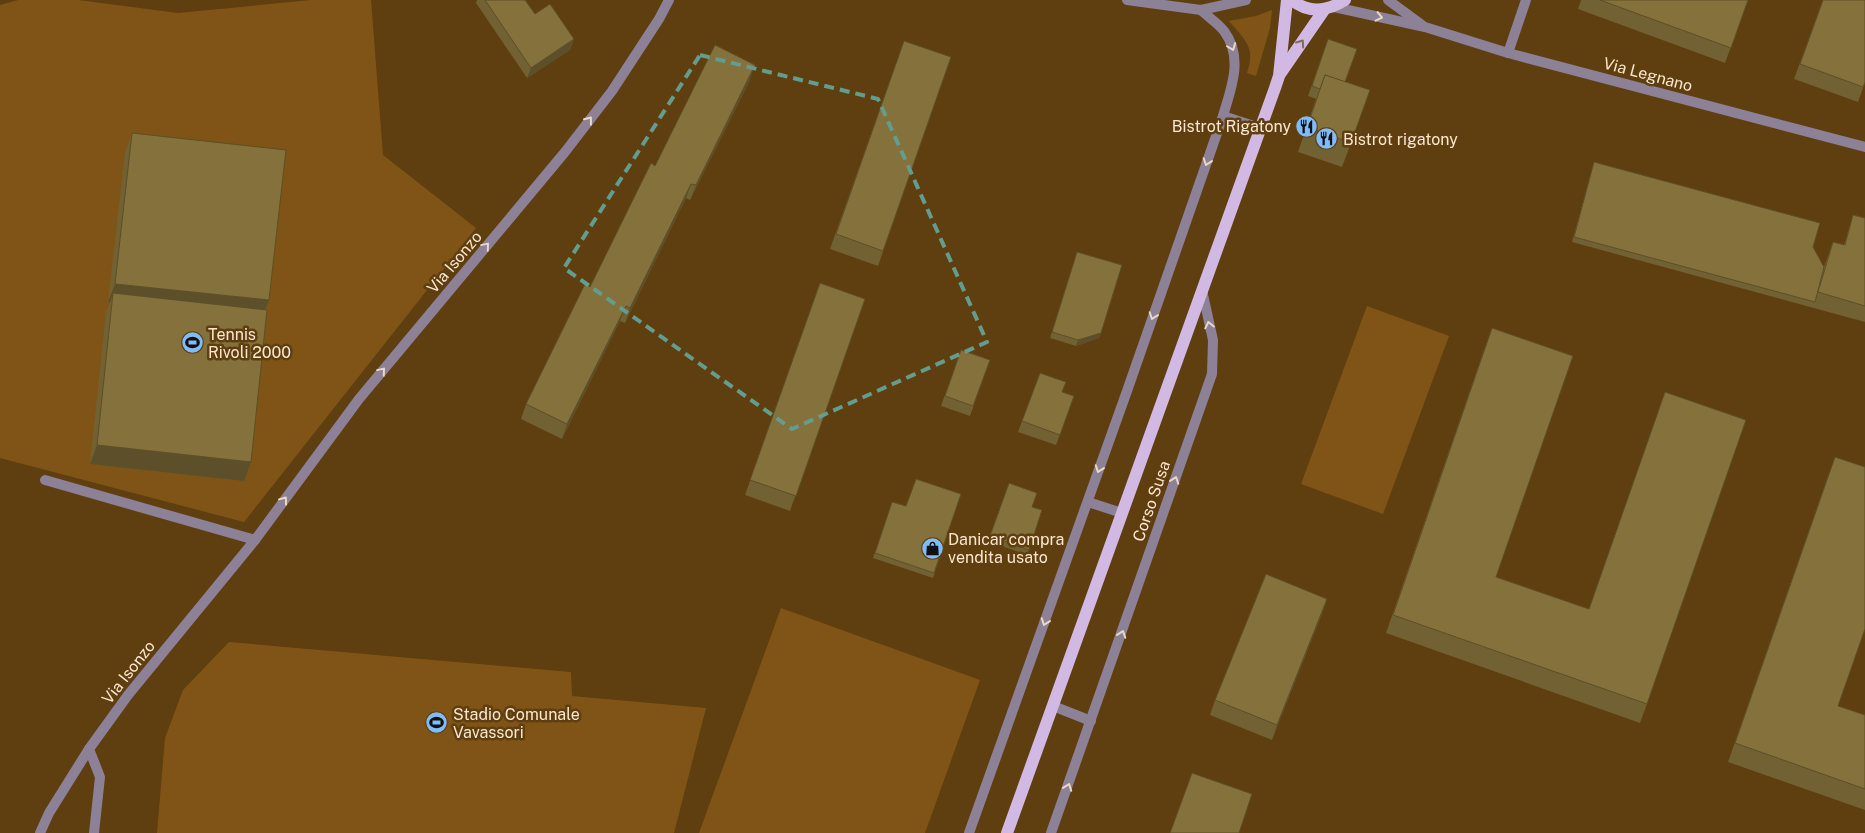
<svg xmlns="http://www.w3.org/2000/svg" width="1865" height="833" font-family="'Public Sans',sans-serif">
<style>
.green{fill:#805416}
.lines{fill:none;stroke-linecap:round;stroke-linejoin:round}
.lane{stroke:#8c8196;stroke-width:10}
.street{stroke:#8c8196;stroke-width:10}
.primary{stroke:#d2b9e4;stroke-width:12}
.wall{fill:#726133}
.shaded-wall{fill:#5c4f29}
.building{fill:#84713b;stroke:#5c4f29}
.oneway{stroke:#ead7c6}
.oneway2{stroke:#87695a}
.marked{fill:none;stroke:#629d90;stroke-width:4;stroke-dasharray:10 6;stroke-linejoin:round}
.labels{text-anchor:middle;stroke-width:5;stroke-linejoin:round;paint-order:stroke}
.street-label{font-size:16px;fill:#fbe6cf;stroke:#5f3e0f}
.poi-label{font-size:16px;fill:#fbe6cf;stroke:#5f3e0f;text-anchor:start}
</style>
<rect width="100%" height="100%" fill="#5f3e0f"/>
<g class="green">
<path d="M18,0H78L178,13L311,0H371L383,155L476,228L244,522L0,458V5Z"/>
<path d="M1272,10L1270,28L1256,76L1247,73C1256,47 1245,40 1229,21L1256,16Z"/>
<path d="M1367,306L1449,336L1383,514L1301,484Z"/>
<path d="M781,608L980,680L925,833H699Z"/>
<path d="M229,642L571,672L572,696L706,708L674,833H157L165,738L183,690Z"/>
</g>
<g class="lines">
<path class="lane" d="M89,749L100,777L94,833"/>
<g class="street">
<path d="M1127,0L1201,10L1246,0"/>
<path d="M1388,0L1422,25"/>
<path d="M1334,7L1425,27L1508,53L1865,147"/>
<path d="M1508,53L1526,0"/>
<path d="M1223,116L1260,128"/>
<path d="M45,480L255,540"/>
<path d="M1088,502L1122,513"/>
<path d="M1053,706L1091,721"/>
<path d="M40,833L49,813L89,749L128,695L255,540L359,399L565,152L612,91L659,19L669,0"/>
<path d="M969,833L1127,391L1223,116C1231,88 1244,58 1224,31C1218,23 1208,17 1201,10"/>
<path d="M1051,833L1212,374L1213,340L1202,290"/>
</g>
<g class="primary">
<path d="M1292,0C1309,14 1328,11 1345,0"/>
<path d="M1280,74L1324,10"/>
<path d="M1007,833L1275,88L1279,76L1287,0"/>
</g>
</g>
<g class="wall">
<path d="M477,0H525L535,14L574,39L570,50L527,78L476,3Z"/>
<path d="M1581,0H1748L1725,63L1578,9Z"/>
<path d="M1823,0L1865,82L1858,102L1794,79Z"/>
<path d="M1328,39L1345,82L1351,143L1342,167L1298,152L1316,99L1308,96Z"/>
<path d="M904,41L951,57L878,266L830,249Z"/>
<path d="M750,80L690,200L686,198L625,323L620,321L562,439L521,419L526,404L655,166Z"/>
<path d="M132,133L269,300L266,310L251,462L244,481L90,464L106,312L110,303L108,302L125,152Z"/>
<path d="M1594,162L1813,247L1824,267L1833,242L1844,245L1853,215L1865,218V322L1572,242Z"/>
<path d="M1077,252L1101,333L1099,338L1076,346L1050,338Z"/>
<path d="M820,283L865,299L790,511L745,495Z"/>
<path d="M1485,347L1496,577L1647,704L1640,723L1386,633Z"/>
<path d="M961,350L990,360L970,416L941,406Z"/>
<path d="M1040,373L1062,392L1074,396L1056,445L1018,432Z"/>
<path d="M1828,476L1838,706L1865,715V810L1728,762Z"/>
<path d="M1009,483L1032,507L1042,510L1027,555L988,541Z"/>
<path d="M961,494L933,578L873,558L892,502L906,506Z"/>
<path d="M1322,614L1272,740L1210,715L1215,700Z"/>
</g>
<g class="shaded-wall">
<path d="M574,39L570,50L527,78L531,68Z"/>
<path d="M755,65L750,80L690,200L696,185Z"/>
<path d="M691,184L686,198L625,323L630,308Z"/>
<path d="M115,284L269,300L262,319L113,293L110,303L108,302Z"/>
<path d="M626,306L620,321L562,439L567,424Z"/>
<path d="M1101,333L1099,338L1076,346L1078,340Z"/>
<path d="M97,445L251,462L244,481L90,464Z"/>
<path d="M1327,599L1322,614L1272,740L1277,725Z"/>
</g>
<g class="building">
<path d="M485,0H525L535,14L550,4L574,39L531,68Z"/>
<path d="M1600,0H1748L1731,48Z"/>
<path d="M1823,0H1865V82L1863,87L1800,64Z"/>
<path d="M1328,39L1357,49L1345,82L1325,75L1320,89L1312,86Z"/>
<path d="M904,41L951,57L883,251L836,234Z"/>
<path d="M715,45L755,65L696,185L691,184L630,308L626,306L567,424L526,404L585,284L590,287L651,163L655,166Z"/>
<path d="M1325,75L1370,90L1351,143L1307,127Z"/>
<path d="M132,133L286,150L269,300L115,284Z"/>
<path d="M1594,162L1820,223L1813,247L1824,267L1815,302L1574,237Z"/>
<path d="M1853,215L1865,218V306L1818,292L1833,242L1845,245Z"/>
<path d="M1077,252L1122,265L1101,333L1078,340L1052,332Z"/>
<path d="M820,283L865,299L796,496L750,480Z"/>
<path d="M113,293L267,310L251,462L97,445Z"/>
<path d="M1492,328L1573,356L1496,577L1589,609L1665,392L1746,420L1647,704L1393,615Z"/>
<path d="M961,350L990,360L973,406L945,396Z"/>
<path d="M1040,373L1066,382L1062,392L1074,396L1060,435L1022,421Z"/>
<path d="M1835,457L1865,467V629L1838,706L1865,715V789L1735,743Z"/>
<path d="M916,479L961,494L934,573L875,553L892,502L906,506Z"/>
<path d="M1009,483L1037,493L1032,507L1042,510L1029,550L990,536Z"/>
<path d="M1266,574L1327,599L1277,725L1215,700Z"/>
<path d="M1192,773L1252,794L1239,833H1170Z"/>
</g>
<defs><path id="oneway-chevron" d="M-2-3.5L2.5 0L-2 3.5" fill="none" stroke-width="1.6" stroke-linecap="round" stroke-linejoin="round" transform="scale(1.25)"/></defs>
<g class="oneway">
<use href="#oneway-chevron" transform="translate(1379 17) rotate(13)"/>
<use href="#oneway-chevron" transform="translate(1232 47) rotate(69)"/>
<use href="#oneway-chevron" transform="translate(589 120) rotate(-52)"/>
<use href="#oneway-chevron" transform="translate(1207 162) rotate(109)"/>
<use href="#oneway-chevron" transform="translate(486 246) rotate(-50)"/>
<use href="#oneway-chevron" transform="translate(1153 316) rotate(109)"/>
<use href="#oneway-chevron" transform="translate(1209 325) rotate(-102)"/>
<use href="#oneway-chevron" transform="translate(382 371) rotate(-50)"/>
<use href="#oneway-chevron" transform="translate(1099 469) rotate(110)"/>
<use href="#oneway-chevron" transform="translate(1175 480) rotate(-71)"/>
<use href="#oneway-chevron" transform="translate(284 500) rotate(-53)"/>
<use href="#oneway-chevron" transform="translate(1045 622) rotate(110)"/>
<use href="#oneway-chevron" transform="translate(1122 634) rotate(-71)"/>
<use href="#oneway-chevron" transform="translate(1068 787) rotate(-70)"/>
</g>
<use class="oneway2" href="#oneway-chevron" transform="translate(1301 43) rotate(-55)"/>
<path class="marked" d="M700,55L878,99L987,342L792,429L564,268Z"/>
<defs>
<symbol id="restaurant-disc" viewBox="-11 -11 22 22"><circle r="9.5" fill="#81bcfa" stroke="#5f3e0f"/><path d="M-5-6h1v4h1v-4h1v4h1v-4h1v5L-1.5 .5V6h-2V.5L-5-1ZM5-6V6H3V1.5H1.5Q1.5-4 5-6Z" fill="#111"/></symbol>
<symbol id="stadium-disc" viewBox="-11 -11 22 22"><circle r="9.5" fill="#81bcfa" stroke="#5f3e0f"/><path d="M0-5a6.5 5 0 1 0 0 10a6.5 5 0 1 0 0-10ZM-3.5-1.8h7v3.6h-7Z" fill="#111"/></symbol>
<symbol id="shop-disc" viewBox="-11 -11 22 22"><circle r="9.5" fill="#81bcfa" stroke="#5f3e0f"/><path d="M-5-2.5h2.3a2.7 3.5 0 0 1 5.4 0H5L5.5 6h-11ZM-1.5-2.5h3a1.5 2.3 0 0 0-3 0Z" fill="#111"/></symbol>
</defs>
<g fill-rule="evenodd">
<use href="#restaurant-disc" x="1294" y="114" width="25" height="25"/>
<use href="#restaurant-disc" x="1314" y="126" width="25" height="25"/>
<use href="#stadium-disc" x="180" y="330" width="25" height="25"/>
<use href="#shop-disc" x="920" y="536" width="25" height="25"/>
<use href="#stadium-disc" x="424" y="710" width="25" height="25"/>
</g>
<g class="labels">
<g class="street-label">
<text transform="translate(1648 74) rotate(15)" y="6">Via Legnano</text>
<text transform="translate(454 262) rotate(-50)" y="6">Via Isonzo</text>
<text transform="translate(1151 501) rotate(-71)" y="6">Corso Susa</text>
<text transform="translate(128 672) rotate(-52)" y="6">Via Isonzo</text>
</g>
<g class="poi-label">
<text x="1291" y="132" text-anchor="end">Bistrot Rigatony</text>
<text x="1343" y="145">Bistrot rigatony</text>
<text x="208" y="340">Tennis<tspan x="208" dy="18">Rivoli 2000</tspan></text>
<text x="948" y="545">Danicar compra<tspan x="948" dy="18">vendita usato</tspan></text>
<text x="453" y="720">Stadio Comunale<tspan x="453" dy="18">Vavassori</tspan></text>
</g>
</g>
</svg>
